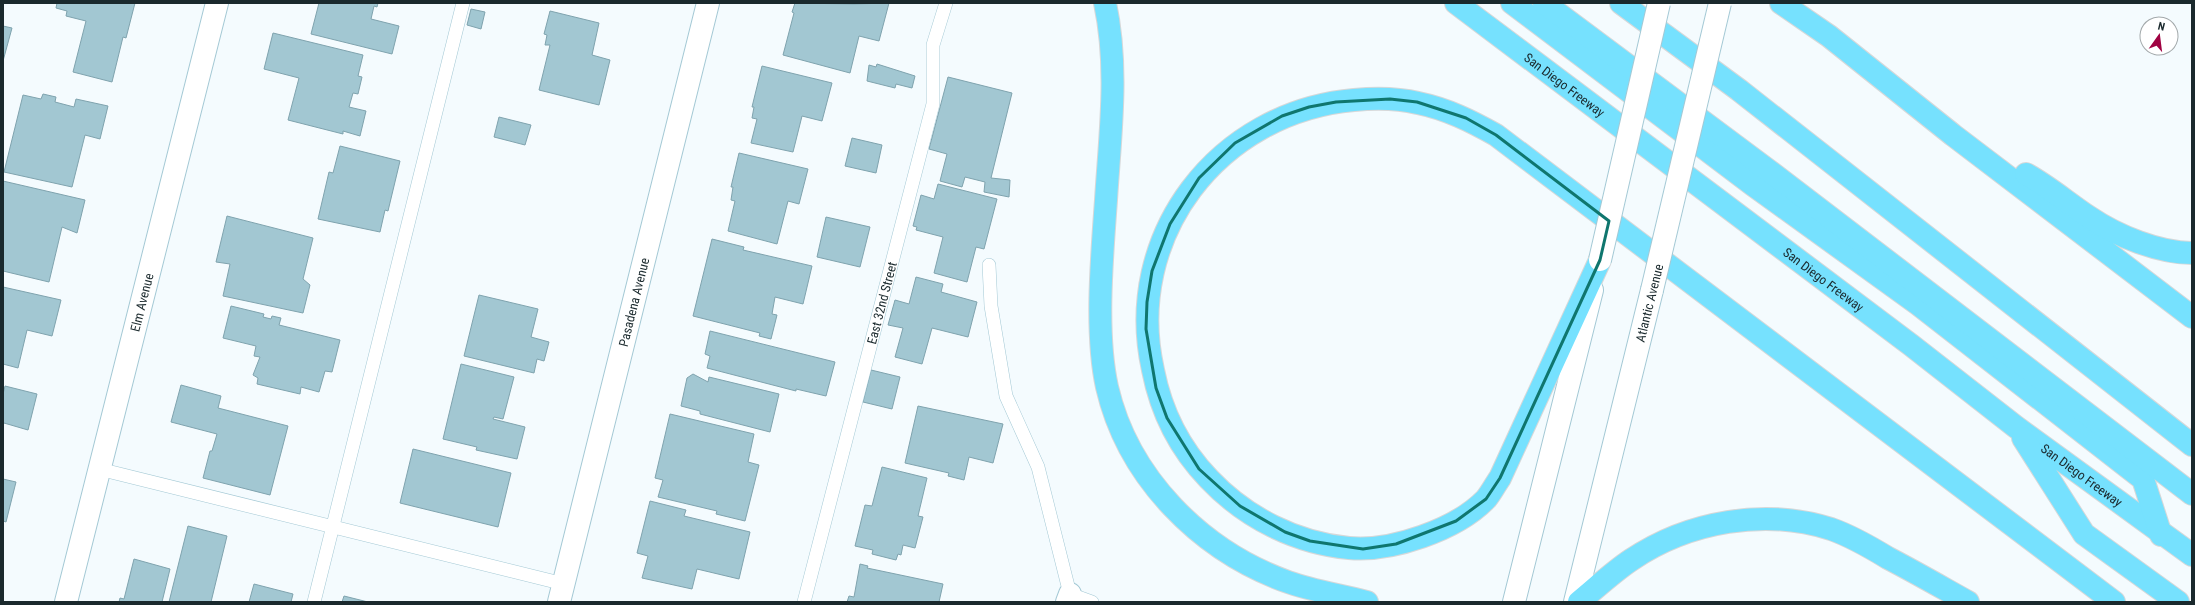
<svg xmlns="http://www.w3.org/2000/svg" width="2195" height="605" font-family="'Roboto Condensed',sans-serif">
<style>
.building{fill:#a2c7d2;stroke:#7fa3ae}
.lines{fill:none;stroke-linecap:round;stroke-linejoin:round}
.lane-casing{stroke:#a4c9d5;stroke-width:14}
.street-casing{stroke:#a4c9d5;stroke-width:24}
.secondary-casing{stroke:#a4c9d5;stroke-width:24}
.highway-casing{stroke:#d6d8d9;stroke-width:24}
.lane{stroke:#fff;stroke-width:13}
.street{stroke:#fff;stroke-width:22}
.secondary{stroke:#fff;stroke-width:22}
.highway{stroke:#76e1fe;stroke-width:22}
.secondary-bridge-casing{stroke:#a4c9d5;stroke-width:24;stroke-linecap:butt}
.secondary-bridge{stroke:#fff;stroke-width:22}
.marked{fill:none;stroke:#0f766e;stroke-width:3;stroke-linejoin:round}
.labels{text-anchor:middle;stroke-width:4;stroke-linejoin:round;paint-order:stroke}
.street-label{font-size:13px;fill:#1a292d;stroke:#fff}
</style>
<rect width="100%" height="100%" fill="#f4fbfe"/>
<g class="building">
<path d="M57,3H135L126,38L123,37L112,82L73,72L86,21L66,16L67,11L56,8Z"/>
<path d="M319,3H378L377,7L374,6L371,19L399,26L392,54L311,34Z"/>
<path d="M795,3L854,4L889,3L879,41L859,36L850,73L783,55L794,13L792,12Z"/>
<path d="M471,9L485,12L481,29L467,25Z"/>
<path d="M550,11L599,23L592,55L610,60L599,105L539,90L550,45H545L547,35L544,34Z"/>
<path d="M3,26L12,28L3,61Z"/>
<path d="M273,33L363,55L358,76L362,77L358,94L353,93L349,107L366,111L360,136L343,131V134L288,120L299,78L264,69Z"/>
<path d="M877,64L915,76L912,88L896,84L895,88L867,81L869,65L876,67Z"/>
<path d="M762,66L832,83L822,121L802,116L793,152L751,143L757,119L752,118L754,107H752Z"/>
<path d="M948,77L1012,93L991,178L1010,180L1009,197L984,192L985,182L965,177L962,187L940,181L947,154L929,149Z"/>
<path d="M43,94L56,97L55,102L74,107L76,99L108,106L100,139L85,135L72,187L4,172L23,95L41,99Z"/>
<path d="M499,117L531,125L525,145L494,137Z"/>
<path d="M852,138L882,145L876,173L845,166Z"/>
<path d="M340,146L400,161L388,211L385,210L380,232L318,219L329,172L333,173Z"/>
<path d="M739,153L808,169L799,204L788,201L777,244L728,231L735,201L731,200L733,187H731Z"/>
<path d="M3,181L85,200L77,233L62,227L49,282L3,271Z"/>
<path d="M938,184L997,199L984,249L976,247L967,282L934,273L943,237L916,230L917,227L913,226L921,195L934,199Z"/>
<path d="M227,216L313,238L303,279L310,285L303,313L223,296L230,264L216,262Z"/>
<path d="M826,217L870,227L860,267L817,257Z"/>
<path d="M712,239L744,247L743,250L812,266L803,304L775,297L772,314L777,315L771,339L759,336L760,333L693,316Z"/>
<path d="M916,277L943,284L941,292L977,302L968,337L932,328L922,364L895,357L903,328L888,325L895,300L909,304Z"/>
<path d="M3,287L61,300L52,336L27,330L18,368L3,364Z"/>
<path d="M479,295L538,309L531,337L549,342L544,361L537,359L534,373L464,356Z"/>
<path d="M231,306L264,314L263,317L271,319L272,316L281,318L279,325L340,340L332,372L325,371L319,392L301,387L300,394L257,384L258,378L253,375L260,357L254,356L256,346L223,338Z"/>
<path d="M710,331L835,362L826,396L796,389V391L707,368L710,356L705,354Z"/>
<path d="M461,364L514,377L503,419L494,417L493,419L525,427L517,459L476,450L477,447L443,439Z"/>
<path d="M871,370L900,377L892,409L863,402Z"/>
<path d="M693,374L708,382L709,377L779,394L770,432L700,414V411L681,406L687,378Z"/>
<path d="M181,385L221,396L218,408L288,426L270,495L203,478L210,451H212L217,434L171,422Z"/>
<path d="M5,386L37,394L28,430L4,423L3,426V394Z"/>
<path d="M918,406L1003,424L993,463L969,457L964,480L948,476L949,473L905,463Z"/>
<path d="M670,414L754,434L748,462L759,465L745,521L716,514L717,511L658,497L663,480L655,478Z"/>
<path d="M413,449L511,473L498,527L400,503Z"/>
<path d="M882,467L927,478L918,516L923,517L915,548L903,545L901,555L898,554L896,560L872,554L873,550L855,546L865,505L872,506Z"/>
<path d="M3,479L16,482L6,522L3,521Z"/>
<path d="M650,501L686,510L684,516L750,532L739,579L697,569L692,589L642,578L648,556L637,553Z"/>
<path d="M188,526L227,536L211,602H169Z"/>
<path d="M134,559L170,569L162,602H119L120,598L124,599Z"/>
<path d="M860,564L868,566L867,568L943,584L939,602H847L849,596L854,597Z"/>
<path d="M254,584L293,594L291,602H249Z"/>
<path d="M344,596L368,602H342Z"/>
</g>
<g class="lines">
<defs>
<g id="lane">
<path d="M989,265L991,306L1006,396L1038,467L1070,594L1092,602"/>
<path d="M99,469L564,584"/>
<path d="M314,602L463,3"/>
<path id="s1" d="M804,602L933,104V45L946,3"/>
</g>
<g id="street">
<path id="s2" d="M66,602L217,3"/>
<path id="s3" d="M559,602L708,3"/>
<path d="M1067,602L1070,594"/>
</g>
<g id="secondary">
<path d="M1514,602L1592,290"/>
<path d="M1575,602L1652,290"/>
</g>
<g id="highway">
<path d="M1105,3C1119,68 1110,135 1106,200C1102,256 1095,333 1107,387C1128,478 1201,551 1288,582C1313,591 1341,595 1367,602"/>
<path id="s4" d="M1456,3L1911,345L2016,427L2192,555"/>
<path d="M1512,3L1753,185L1918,304L2143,479L2161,535"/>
<path d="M1544,3L1768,170L2192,494"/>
<path d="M1621,3L1739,90L2192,445"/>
<path d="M1781,3L1829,36L1953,135L2192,317"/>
<path d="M2026,174C2048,186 2068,203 2089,217C2117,236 2159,253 2192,253"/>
<path d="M1600,260L1500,478C1495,485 1491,493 1486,499C1456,530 1391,552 1349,548C1296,543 1246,518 1209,479C1180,449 1161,411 1153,370C1123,236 1218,112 1354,100C1375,98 1397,98 1418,103C1447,109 1471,121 1496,135L2114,602"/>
<path d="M2023,438L2084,534L2178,602"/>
<path d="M1579,602C1596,588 1613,572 1631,560C1689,521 1765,508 1831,529C1851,536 1870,547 1888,558C1915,572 1941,587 1968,602"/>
</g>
</defs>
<use href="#lane" class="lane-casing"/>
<use href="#street" class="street-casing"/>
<use href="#secondary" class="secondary-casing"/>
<use href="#highway" class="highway-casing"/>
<use href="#lane" class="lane"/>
<use href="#street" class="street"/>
<use href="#secondary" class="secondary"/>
<use href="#highway" class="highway"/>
<defs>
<g id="secondary-bridge">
<path d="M1600,260L1659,3"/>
<path d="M1652,290L1720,3"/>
</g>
</defs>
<use href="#secondary-bridge" class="secondary-bridge-casing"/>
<use href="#secondary-bridge" class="secondary-bridge"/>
</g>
<path class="marked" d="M1390,99L1417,102L1466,118L1496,135L1609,221L1600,260L1500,478L1486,499L1456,521L1396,544L1363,549L1310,541L1285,532L1240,506L1199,469L1167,418L1156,388L1146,329L1147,302L1152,271L1170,224L1199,178L1235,143L1282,116L1309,107L1336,102Z"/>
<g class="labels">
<g class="street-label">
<text dy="5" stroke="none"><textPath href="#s4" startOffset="136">San Diego Freeway</textPath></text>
<text dy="5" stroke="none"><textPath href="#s4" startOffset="460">San Diego Freeway</textPath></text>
<text dy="5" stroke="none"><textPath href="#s2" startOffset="309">Elm Avenue</textPath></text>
<text dy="5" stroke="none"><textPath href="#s3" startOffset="309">Pasadena Avenue</textPath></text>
<text dy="5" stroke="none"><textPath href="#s1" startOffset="309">East 32nd Street</textPath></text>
<text transform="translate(1649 303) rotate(-76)" y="5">Atlantic Avenue</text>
<text dy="5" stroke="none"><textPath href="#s4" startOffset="784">San Diego Freeway</textPath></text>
</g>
</g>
<rect width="2195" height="605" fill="none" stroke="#1a292d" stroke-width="8"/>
<g transform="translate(2159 36) rotate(14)"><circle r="19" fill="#ffffff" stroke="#a3a9ab"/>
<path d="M0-3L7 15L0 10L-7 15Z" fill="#a00242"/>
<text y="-6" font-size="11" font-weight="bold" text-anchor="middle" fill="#1a292d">N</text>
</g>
</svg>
